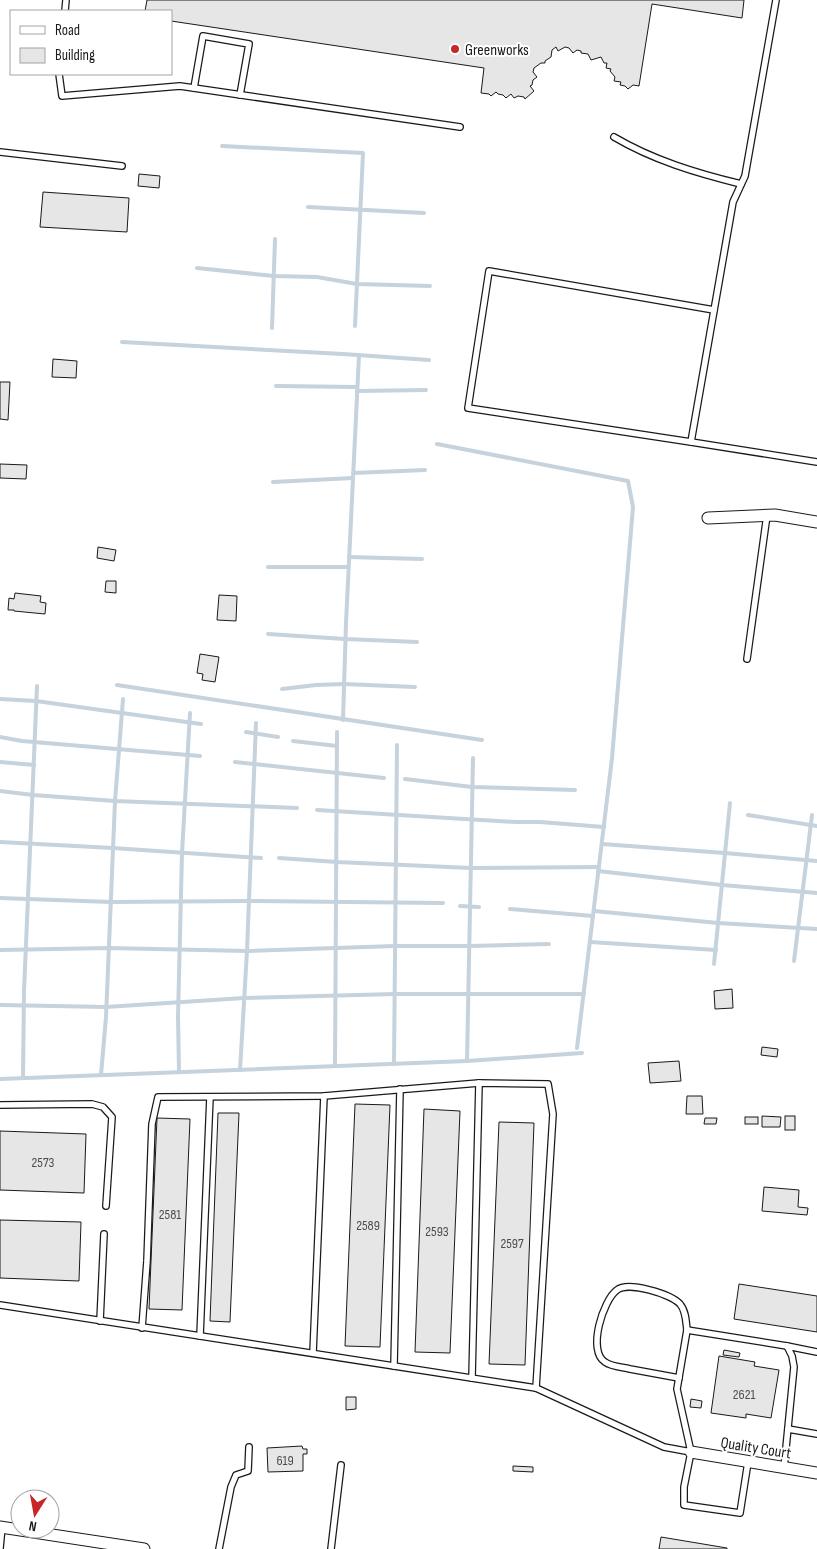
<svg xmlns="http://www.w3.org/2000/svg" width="817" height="1549" font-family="'Sofia Sans Condensed',sans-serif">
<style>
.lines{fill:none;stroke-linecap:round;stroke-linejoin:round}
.stream{stroke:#c6d2dc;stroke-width:4}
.building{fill:#e6e6e6;stroke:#1a1a1a}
.service-casing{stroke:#1a1a1a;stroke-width:8}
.minor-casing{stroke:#1a1a1a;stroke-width:13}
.service{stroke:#fff;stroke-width:5.5}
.minor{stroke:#fff;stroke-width:11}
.poi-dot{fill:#c62828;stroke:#fff;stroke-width:2}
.labels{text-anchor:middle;stroke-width:4;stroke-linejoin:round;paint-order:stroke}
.number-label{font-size:14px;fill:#4d4d4d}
.poi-label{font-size:16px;fill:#1a1a1a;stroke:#fff;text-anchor:start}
.street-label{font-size:16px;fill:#1a1a1a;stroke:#fff}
</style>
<rect width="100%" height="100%" fill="#fff"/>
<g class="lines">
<g class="stream">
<path d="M222,146L363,153L355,326"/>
<path d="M308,207L424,213"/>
<path d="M197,268L274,276L317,277L357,284L430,286"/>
<path d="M272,328L275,239"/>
<path d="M122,342L343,354L429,360"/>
<path d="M276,386L357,387"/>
<path d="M357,391L426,390"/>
<path d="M437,444L628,481L633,507L612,758L577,1048"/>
<path d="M353,473L425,470"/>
<path d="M273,482L353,478"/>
<path d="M349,557L422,559"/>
<path d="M268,567H348"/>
<path d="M268,634L345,639L417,642"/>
<path d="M117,685L482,740"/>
<path d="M282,689L316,685L344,684L415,687"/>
<path d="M0,699L36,701L201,724"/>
<path d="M343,720L346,623L359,355"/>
<path d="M246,732L278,737"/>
<path d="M0,737L22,741L200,756"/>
<path d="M293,741L337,746"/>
<path d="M473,758L467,1061L582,1053"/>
<path d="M0,762L34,765"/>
<path d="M235,762L384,778"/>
<path d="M405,779L472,787L575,790"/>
<path d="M0,791L33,795L115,801L297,808"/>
<path d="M317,810L515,822H540L604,827"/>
<path d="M748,815L817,826"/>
<path d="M0,842L113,848L261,858"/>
<path d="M602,844L725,853L817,861"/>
<path d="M279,858L337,862L471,868L599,867"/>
<path d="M598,871L722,885L817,893"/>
<path d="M0,898L111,902L249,901L443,903"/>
<path d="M460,906L479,907"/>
<path d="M510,909L593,916"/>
<path d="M594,911L718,923L817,929"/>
<path d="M590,942L716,950"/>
<path d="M0,950L109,948L247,951L395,946H469L549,944"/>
<path d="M794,961L812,815"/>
<path d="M714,964L730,803"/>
<path d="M0,1005L106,1007L244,998L395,994H584"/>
<path d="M394,1064L397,745"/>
<path d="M335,1066L337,732"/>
<path d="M240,1070L247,951L256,723"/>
<path d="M179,1072L178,1016L182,853L190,713"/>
<path d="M101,1075L106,1017L115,801L123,699"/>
<path d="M23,1078L24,991L37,686"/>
<path d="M0,1079L467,1061"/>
</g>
</g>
<g class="building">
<path d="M147,0H744L742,18L652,4L639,86L633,85L628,89L625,86L620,85L621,82L614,81L615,77L610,71L611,69L606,68L607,63H604L601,57L591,60L588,54L581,53V51L577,50L573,53L569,48L565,47L558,51L556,47L552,50L551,57L545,61V63H541L534,68L533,72L537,77L533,80L532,85L530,86L534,91L525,99L524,97L518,96L514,98L511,94L506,98L503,95L498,94L496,92L491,96L489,94L481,93L484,68L171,21V11H145Z"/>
<path d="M139,174L160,176L159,188L138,186Z"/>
<path d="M43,192L129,198L127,232L40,227Z"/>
<path d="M53,359L77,361L76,378L52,377Z"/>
<path d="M0,382H10L8,420L0,419Z"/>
<path d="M0,464L27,465L26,479L0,478Z"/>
<path d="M98,547L116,550L114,561L97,558Z"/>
<path d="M106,581H116V593L105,592Z"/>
<path d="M15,593L41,596L40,602L46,603L45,614L14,611V610H8L9,598L14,599Z"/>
<path d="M219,595L237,596L236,621L217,620Z"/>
<path d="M200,654L219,657L215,682L202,680L203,674L197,673Z"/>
<path d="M732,989L733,1008L715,1009L714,991Z"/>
<path d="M762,1047L778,1049L777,1057L761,1055Z"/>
<path d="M679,1061L681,1081L650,1083L648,1063Z"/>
<path d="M687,1096H702L703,1114H686Z"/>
<path d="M355,1104L390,1105L380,1347L345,1346Z"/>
<path d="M424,1109L460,1111L450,1353L415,1352Z"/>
<path d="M218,1113H239L230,1322L210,1321Z"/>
<path d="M762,1116L781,1117L780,1127H762Z"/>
<rect x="785" y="1116" width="10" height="14"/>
<rect x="745" y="1117" width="13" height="7"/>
<path d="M157,1118L190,1119L182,1310L149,1309Z"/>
<path d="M705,1118H717L716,1124H704Z"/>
<path d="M499,1122L534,1123L525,1365L489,1364Z"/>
<path d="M0,1131L86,1134L84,1193L0,1190Z"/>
<path d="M764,1187L799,1190L798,1207L808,1208L807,1215L762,1211Z"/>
<path d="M0,1220L81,1222L79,1281L0,1278Z"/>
<path d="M739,1284L817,1296V1332L734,1319Z"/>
<path d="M724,1350L740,1353L739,1357L723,1355Z"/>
<path d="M719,1356L755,1362L754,1366L779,1370L771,1418L746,1414V1418L711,1413Z"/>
<path d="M346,1397H356V1409L346,1410Z"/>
<path d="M691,1399L702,1401L701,1408L690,1407Z"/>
<path d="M302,1446L303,1449H307V1454H303V1471L268,1472L267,1448Z"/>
<path d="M513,1466L533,1467V1472L513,1471Z"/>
<path d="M661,1537L727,1548V1549H659Z"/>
</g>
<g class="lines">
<defs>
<g id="service">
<path d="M776,0L745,176L733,202L691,442L817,462"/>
<path d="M65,11L66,0"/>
<path d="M59,74L62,96L180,86L460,127"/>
<path d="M194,88L203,36L249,44L240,95"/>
<path d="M614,137C653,160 696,173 741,184"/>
<path d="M0,152L122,166"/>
<path d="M691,442L468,408L489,271L714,310"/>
<path d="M747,659L767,515"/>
<path d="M0,1105L92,1104L103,1107L112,1117L106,1206"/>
<path d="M0,1305L536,1388L664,1447L691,1452"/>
<path d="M100,1321L104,1234"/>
<path d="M142,1328L147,1261L152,1124L158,1097L324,1096L479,1083L548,1084L553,1114L536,1388"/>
<path d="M200,1336L210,1097"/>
<path d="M313,1353L324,1096"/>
<path d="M394,1366L400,1089"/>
<path d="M472,1378L479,1083"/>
<path d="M679,1378C663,1375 647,1372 630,1369C622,1367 612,1367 605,1362C587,1351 603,1300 617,1290C628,1281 671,1294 680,1304C686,1311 686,1322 687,1330"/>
<path d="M788,1429L817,1434"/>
<path d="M748,1462L740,1513L684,1505V1487L691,1452L677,1389L687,1330L787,1346"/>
<path d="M784,1468L794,1367L792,1356L787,1346L817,1352"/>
<path d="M0,1548L2,1527"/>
<path d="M219,1549L231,1487L236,1475L248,1471L249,1447"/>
<path d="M331,1549L341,1465"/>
</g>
<g id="minor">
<path d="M708,518L775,515L817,522"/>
<path d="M691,1452L817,1473"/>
<path d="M0,1527L144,1549"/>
</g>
</defs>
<use href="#service" class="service-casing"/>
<use href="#minor" class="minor-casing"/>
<use href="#service" class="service"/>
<use href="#minor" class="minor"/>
</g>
<circle class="poi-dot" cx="455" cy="49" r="5"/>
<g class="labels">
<g class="number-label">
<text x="43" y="1167">2573</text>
<text x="170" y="1219">2581</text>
<text x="368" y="1230">2589</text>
<text x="437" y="1236">2593</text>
<text x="512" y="1248">2597</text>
<text x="744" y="1399">2621</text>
<text x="285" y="1465">619</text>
</g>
<g class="poi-label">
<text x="465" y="55">Greenworks</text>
</g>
<g class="street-label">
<text transform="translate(756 1447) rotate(9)" y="6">Quality Court</text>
</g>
</g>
<rect x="10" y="10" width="162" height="65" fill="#ffffff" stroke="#a3a3a3"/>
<rect x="20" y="26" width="25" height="8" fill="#ffffff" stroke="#a3a3a3"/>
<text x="55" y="35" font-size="15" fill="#1a1a1a">Road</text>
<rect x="20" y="48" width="25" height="15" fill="#e6e6e6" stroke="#a3a3a3"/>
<text x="55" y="60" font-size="15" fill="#1a1a1a">Building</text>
<g transform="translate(35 1514) rotate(191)"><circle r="24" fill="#ffffff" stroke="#a3a3a3"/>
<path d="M0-4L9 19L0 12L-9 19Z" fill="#c62828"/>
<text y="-8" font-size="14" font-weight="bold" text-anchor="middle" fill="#1a1a1a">N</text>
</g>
</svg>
